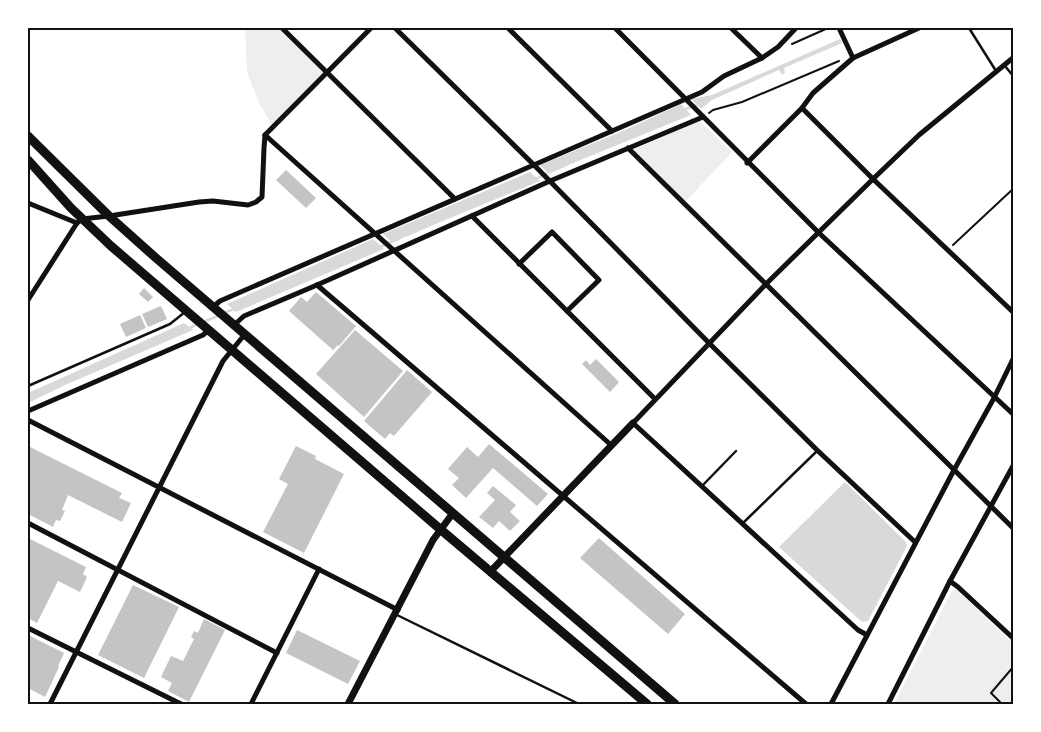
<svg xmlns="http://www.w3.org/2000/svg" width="1041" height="732" font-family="'Source Sans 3',sans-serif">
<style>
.green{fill:#eee}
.water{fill:#d9d9d9}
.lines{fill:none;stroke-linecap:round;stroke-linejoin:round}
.stream{stroke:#d9d9d9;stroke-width:2.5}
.building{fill:#c4c4c4}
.path{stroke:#111;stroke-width:2}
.service{stroke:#111;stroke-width:2.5}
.minor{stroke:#111;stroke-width:5}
.tertiary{stroke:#111;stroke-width:7}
.trunk{stroke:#111;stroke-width:9}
.neatline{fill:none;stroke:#111;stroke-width:2}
</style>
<rect width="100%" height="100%" fill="#fff"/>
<g class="green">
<path d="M245,28H282L328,71L273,127L259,103L247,72Z"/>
<path d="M700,121L732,152L684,203L631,151Z"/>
<path d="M957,590L1013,644V704H894L952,591Z"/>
</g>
<g class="water">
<path d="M840,39L842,43L784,68L785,73L782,75L779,70L712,100L701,109L691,99L712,95Z"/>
<path d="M681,104L691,115L578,161L549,174L540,165L625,130Z"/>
<path d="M530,172L540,181L392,242L383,234Z"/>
<path d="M373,239L384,249L236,312L227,304Z"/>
<path d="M184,323L193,330L65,385L28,403V393Z"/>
<path d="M845,482L906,542L907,546L868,621L862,622L779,547Z"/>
</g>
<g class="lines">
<g class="stream">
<path d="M683,110L699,104"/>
<path d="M536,179L551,171"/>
<path d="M407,235L441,220"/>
<path d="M380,247L402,237"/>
<path d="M223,313L235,309"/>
<path d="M203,322L218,316"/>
<path d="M187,329L198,324"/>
</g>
</g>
<g class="building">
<path d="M286,170L316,198L306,208L276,180Z"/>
<path d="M144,288L153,297L148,302L139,294Z"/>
<path d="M316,292L356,326L339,346L338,345L333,350L289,311L301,297L307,302Z"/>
<path d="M161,306L167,319L148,327L142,314Z"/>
<path d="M140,315L146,328L126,337L120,324Z"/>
<path d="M355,330L403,371L364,417L316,374Z"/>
<path d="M596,359L619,382L610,392L582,364L586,360L590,365Z"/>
<path d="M407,370L432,392L394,436L390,433L385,439L364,421Z"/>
<path d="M489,444L548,494L537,506L493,468L466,498L452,485L459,478L448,469L467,447L478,457Z"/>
<path d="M28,446L122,493L119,498L131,503L122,522L68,495L62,510L65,511L60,521L56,520L53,527L28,514Z"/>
<path d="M296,446L316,456L315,459L344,474L304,553L263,532L288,484L279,479Z"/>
<path d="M493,486L516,505L510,512L520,521L510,531L499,521L493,528L479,517L495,500L487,493Z"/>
<path d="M28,538L86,567L83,574L87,577L80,592L58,581L37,623L28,618Z"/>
<path d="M599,538L685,614L668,634L580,558Z"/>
<path d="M133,585L179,607L144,678L98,655Z"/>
<path d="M204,619L225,630L189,702L168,691L172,683L161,677L171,656L183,661L194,639L191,637L194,631L198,633Z"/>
<path d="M297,630L360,661L348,684L286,653Z"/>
<path d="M28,635L64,653L58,666L59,667L45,697L28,688Z"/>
</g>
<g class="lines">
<g class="path">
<path d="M792,44L828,28"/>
<path d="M709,113L713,110L742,102L839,61"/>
<path d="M953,245L1014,188"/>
<path d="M1002,704L991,693L1014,666"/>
</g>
<g class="service">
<path d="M969,28L996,71"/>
<path d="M1005,66L1014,77"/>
<path d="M28,386L170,324L185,312"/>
<path d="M702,486L736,451"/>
<path d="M743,523L817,451"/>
<path d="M397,615L579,704"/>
</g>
<g class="minor">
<path d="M282,28L455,199"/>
<path d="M395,28L534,165L709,343L817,450L915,542"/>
<path d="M508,28L612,131"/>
<path d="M615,28L819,233L1014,415"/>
<path d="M731,28L762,58"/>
<path d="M839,28L853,58"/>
<path d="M802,108L873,179L1014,313"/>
<path d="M265,135L611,445"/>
<path d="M628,148L1014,529"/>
<path d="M747,163L802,108L813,93L853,58L919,28"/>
<path d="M28,203L77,223"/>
<path d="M472,216L655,399"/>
<path d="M519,264L552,232L599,280L567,311"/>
<path d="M317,285L806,704"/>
<path d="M28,300L77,223L82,219L109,216L199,202L213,201L248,205L256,202L262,197L264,148L265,135L371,28"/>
<path d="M213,307L220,301L702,92L724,76L762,58L778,47L796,28"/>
<path d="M234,325L244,316L317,285L550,181L703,117"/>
<path d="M28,411L203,335L209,330"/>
<path d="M28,420L398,610"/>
<path d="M28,523L277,653"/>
<path d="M950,581L958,587L1014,639"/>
<path d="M28,628L181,704"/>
<path d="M867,635L858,630L633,423L766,284L873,179L919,135L1014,57"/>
<path d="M50,704L223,361L245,334"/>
<path d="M251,704L319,569"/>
<path d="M831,704L954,470L994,398L1014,357"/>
<path d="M888,704L950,581L1014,464"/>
</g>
<g class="tertiary">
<path d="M490,572L633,423"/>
<path d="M348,704L433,540L453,513"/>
</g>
<g class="trunk">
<path d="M28,136L109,216L156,258L675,704"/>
<path d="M28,160L71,208L111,246L440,529L647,704"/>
</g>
</g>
<rect width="1041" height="732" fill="none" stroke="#ffffff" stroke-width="58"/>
<rect x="29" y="29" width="983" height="674" class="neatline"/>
</svg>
